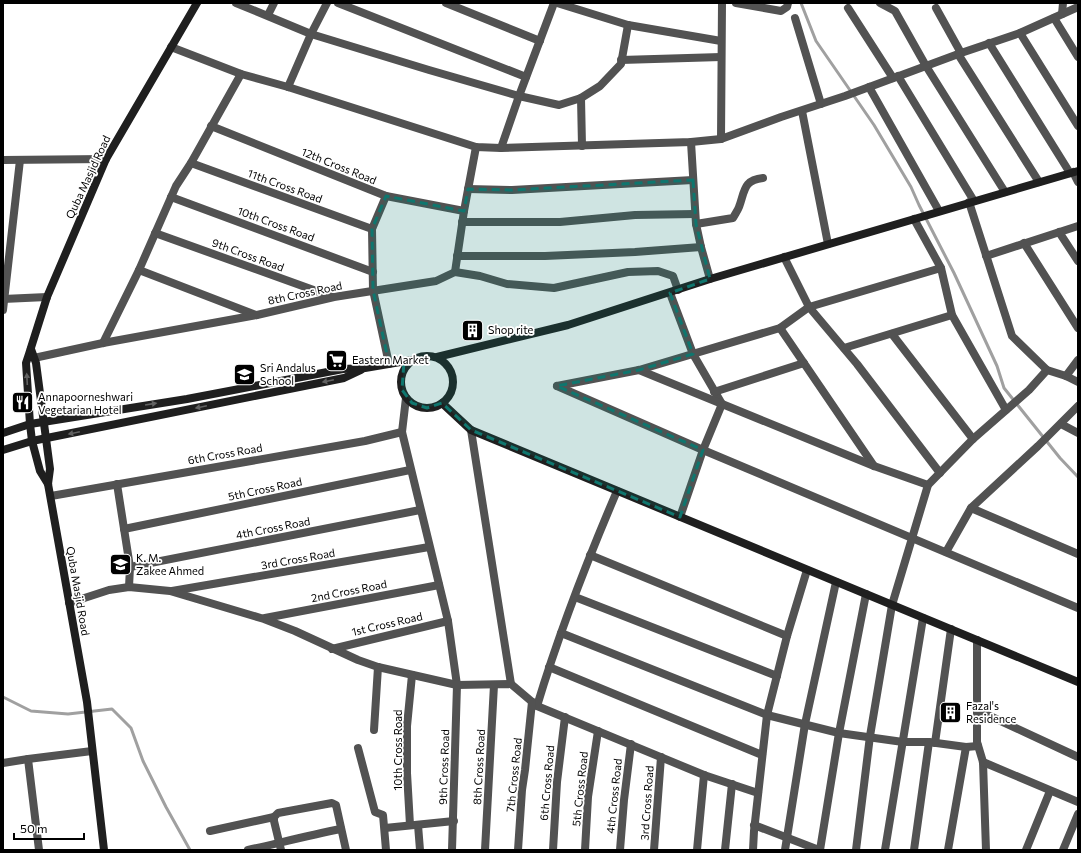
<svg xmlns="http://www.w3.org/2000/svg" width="1081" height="853" font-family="Commissioner,sans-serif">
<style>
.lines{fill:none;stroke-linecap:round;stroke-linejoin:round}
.stream{stroke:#a0a0a0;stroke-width:3}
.street{stroke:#525252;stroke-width:8}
.secondary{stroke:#1f1f1f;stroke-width:8}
.oneway{fill:#626262}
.marked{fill:#0f766e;fill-opacity:0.2;stroke:#0f766e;stroke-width:3;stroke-dasharray:8 5;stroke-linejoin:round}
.labels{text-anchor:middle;stroke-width:3.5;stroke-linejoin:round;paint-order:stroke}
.street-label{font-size:11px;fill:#000;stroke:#fff}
.poi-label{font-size:11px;fill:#000;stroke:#fff;text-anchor:start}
</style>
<rect width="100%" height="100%" fill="#fff"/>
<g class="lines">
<g class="stream">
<path d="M801,3L816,41L874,125L911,187L919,205L954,273L997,366L1004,388L1060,458L1078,477"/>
<path d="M3,697L31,711L68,714L112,709L131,728L143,761L166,807L190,850"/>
</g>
<g class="street">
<path d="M236,3L311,34L429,70L519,96L559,105L581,98L600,86L621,64L628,25"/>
<path d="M338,3L526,77"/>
<path d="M446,3L540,41"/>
<path d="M557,3L628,25L721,41"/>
<path d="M736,3L781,11L787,7L788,3"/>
<path d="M880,3L895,11L926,66L1005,192"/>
<path d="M848,8L893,78"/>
<path d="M936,8L961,53"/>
<path d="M1062,14L1063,3"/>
<path d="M268,15L274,3"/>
<path d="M795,18L821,104"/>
<path d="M1054,18L1078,57"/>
<path d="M1020,33L1078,126"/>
<path d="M989,43L1070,173"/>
<path d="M171,47L241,74L288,87L476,147L501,148L691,142L721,139L781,117L845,96L961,53L1020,33L1078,7"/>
<path d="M958,54L1039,182"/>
<path d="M621,60L721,57"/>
<path d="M898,76L974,201"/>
<path d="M288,87L311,34L327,3"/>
<path d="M869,87L939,211"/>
<path d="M581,98L582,146"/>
<path d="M802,111L828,244"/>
<path d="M211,126L386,196L464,211"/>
<path d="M721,139L722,3"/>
<path d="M691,142L696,224L701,247L710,279"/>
<path d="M501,148L519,96L554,3"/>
<path d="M3,160L106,159"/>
<path d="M191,163L372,229"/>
<path d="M1073,172L1078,182"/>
<path d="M468,189L512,190L693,180"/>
<path d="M386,196L372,229L373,290L389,364"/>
<path d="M171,197L373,272"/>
<path d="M969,202L1012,336L1047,370L1066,376L1078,382"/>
<path d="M914,219L941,268L952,315L1006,410"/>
<path d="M462,222H560L635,215L695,214"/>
<path d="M696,224L733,218C735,214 738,210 739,207C745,191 743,180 763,178"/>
<path d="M1059,232L1078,261"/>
<path d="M155,233L333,297"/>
<path d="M1024,243L1078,328"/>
<path d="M457,256H545L635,252L701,247"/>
<path d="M986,256L1078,226"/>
<path d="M784,257L809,307L857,364L940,473"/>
<path d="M139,270L256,315"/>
<path d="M455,272L480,276L507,284L554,288L628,272L658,271L673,276L678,290"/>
<path d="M670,293L693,354L722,404L703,450L680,517"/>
<path d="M3,299L47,297"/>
<path d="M3,310L20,160"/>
<path d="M780,328L874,466"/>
<path d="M892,334L973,439"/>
<path d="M103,343L139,270L176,186L191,163L241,74"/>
<path d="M844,348L952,315"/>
<path d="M34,358L103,343L257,315L334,297L436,281L455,272L464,211L476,147"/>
<path d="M639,370L874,466L928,485"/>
<path d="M1066,376L1078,360"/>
<path d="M557,386L703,450L1078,608"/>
<path d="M557,386L639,370L780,328L809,307L941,268"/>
<path d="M714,392L804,363"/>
<path d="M406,398L402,432L448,621L457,685L452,850"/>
<path d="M1061,424L1078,433"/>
<path d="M471,430L511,684"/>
<path d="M117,484L130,567L129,587"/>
<path d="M51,496L365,441L402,432"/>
<path d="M971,508L1078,554"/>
<path d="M124,529L410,470"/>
<path d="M946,552L971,508L1038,446L1078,406"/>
<path d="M590,555L787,636"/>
<path d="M130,567L420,510"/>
<path d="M172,591L429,547"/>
<path d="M575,597L777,676"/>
<path d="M69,603L109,590L129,587L170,591L264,619L295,631L358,660L378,667L457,685L511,684L537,706L704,775L758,793"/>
<path d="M265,618L439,585"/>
<path d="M561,633L767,715L839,733L903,742H929L966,747L978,746"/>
<path d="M977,640V742L983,762L986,850"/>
<path d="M332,649L448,621"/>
<path d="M549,667L762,755"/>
<path d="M537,706C559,633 587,561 617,491"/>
<path d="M977,710L1078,757"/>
<path d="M374,730L378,667"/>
<path d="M935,743L951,629"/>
<path d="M358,748L375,812L383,815L386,850"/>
<path d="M28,759L39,850"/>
<path d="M983,762L1078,802"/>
<path d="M3,763L28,759L92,751"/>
<path d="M410,825L407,773V726L412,675"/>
<path d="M418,825L420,850"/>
<path d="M754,825L819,850"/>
<path d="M385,828L454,821"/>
<path d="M210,831L274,817"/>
<path d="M248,850C279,843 310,835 341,829"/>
<path d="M281,850L274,821V817L278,813L332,803L336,805L346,850"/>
<path d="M485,850L494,685"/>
<path d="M518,850L522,790L525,770L532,702"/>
<path d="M553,850L557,782L565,717"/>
<path d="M585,850L588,797L598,731"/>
<path d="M620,850L624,800L631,744"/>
<path d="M654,850L661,757"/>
<path d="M697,850L704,775"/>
<path d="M725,850L732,784"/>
<path d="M753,850L754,831L767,715L787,636L807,570"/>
<path d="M785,850L805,724L836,582"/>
<path d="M820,850L839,733L866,594"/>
<path d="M856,850L870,736L892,605L928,485L973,439L1029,390L1047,370"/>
<path d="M885,850L923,618"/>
<path d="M914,850L929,742"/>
<path d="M948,850L966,747"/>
<path d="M1026,850L1050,791"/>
<path d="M1063,850L1078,814"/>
</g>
<g class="secondary">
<path d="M31,349L36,363L50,469L48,484L87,702L104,850"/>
<circle cx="427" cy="382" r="26"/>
<path d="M437,357L568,325L710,279L1078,171"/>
<path d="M442,403L471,430L1078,682"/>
<path d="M3,433L30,424L43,422L187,399L343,369L365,368L412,360"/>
<path d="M3,450L32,441L344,378L361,370"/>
<path d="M48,484L40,471L32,441L30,424L26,363L29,354L47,297L106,159L197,3"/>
</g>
</g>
<defs><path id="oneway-solid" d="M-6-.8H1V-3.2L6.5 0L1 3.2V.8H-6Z"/></defs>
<g class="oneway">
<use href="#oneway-solid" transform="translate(27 379) rotate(-93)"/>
<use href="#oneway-solid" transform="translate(328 381) rotate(168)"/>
<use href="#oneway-solid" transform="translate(151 404) rotate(-9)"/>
<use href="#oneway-solid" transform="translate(201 407) rotate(168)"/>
<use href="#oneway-solid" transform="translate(74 433) rotate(168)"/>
</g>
<path class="marked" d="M693,180L696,224L710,279L670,293L693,354L639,370L557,386L703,450L680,517L471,430L442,403L427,408L412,403L402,390L404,361L389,364L373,290L372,229L386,196L464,211L468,189L512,190Z"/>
<defs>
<symbol id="building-square" viewBox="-11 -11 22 22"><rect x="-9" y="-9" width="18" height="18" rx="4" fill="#000" stroke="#fff"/><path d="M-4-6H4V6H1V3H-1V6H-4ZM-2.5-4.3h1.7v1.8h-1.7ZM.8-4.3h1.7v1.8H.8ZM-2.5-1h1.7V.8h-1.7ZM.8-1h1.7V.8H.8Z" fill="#fff"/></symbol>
<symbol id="supermarket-square" viewBox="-11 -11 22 22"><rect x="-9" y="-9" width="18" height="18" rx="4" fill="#000" stroke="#fff"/><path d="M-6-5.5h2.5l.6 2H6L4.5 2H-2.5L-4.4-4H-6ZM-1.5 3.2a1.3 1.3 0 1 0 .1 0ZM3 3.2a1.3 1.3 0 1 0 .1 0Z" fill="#fff"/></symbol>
<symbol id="school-square" viewBox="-11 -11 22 22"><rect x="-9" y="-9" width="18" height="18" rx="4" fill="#000" stroke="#fff"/><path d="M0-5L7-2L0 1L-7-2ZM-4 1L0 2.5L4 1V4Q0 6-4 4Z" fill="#fff"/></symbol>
<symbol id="restaurant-square" viewBox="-11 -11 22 22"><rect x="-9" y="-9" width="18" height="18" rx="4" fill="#000" stroke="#fff"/><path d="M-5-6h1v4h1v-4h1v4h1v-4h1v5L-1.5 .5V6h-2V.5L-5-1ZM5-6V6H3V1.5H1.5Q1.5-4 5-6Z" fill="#fff"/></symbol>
</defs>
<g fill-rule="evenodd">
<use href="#building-square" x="460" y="318" width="25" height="25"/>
<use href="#supermarket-square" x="324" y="348" width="25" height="25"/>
<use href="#school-square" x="232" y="362" width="25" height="25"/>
<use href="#restaurant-square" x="10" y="390" width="25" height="25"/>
<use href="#school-square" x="108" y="552" width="25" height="25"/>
<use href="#building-square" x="938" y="700" width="25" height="25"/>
</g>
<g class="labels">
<g class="street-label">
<text transform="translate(339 166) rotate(22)" y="4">12th Cross Road</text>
<text transform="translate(88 177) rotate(-65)" y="4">Quba Masjid Road</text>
<text transform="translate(285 186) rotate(20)" y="4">11th Cross Road</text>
<text transform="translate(276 224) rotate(20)" y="4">10th Cross Road</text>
<text transform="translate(248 255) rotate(20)" y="4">9th Cross Road</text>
<text transform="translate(305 293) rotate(-12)" y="4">8th Cross Road</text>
<text transform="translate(225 454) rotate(-10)" y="4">6th Cross Road</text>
<text transform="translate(265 489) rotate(-12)" y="4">5th Cross Road</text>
<text transform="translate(273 528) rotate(-11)" y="4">4th Cross Road</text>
<text transform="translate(298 559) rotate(-10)" y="4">3rd Cross Road</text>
<text transform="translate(78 591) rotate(80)" y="4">Quba Masjid Road</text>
<text transform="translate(349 591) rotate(-11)" y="4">2nd Cross Road</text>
<text transform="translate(387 624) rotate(-13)" y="4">1st Cross Road</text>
<text transform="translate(398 750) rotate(-90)" y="4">10th Cross Road</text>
<text transform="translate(444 767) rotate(-88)" y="4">9th Cross Road</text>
<text transform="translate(479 767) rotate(-87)" y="4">8th Cross Road</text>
<text transform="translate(514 775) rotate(-84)" y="4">7th Cross Road</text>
<text transform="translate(547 783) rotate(-85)" y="4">6th Cross Road</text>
<text transform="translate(580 789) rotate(-84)" y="4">5th Cross Road</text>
<text transform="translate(614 796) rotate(-84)" y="4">4th Cross Road</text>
<text transform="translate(647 803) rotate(-86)" y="4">3rd Cross Road</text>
</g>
<g class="poi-label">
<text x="488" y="334">Shop rite</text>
<text x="352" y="364">Eastern Market</text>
<text x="260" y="372">Sri Andalus<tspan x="260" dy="13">School</tspan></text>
<text x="38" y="401">Annapoorneshwari<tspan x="38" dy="13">Vegetarian Hotel</tspan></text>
<text x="136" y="562">K. M.<tspan x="136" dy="13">Zakee Ahmed</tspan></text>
<text x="966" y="710">Fazal's<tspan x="966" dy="13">Residence</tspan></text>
</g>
</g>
<rect width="1081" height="853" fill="none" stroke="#000000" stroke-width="8"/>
<path d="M14 833v6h70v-6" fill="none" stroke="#000000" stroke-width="2"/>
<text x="20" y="833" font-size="12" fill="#000000" stroke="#ffffff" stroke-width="3" paint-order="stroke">50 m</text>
</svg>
